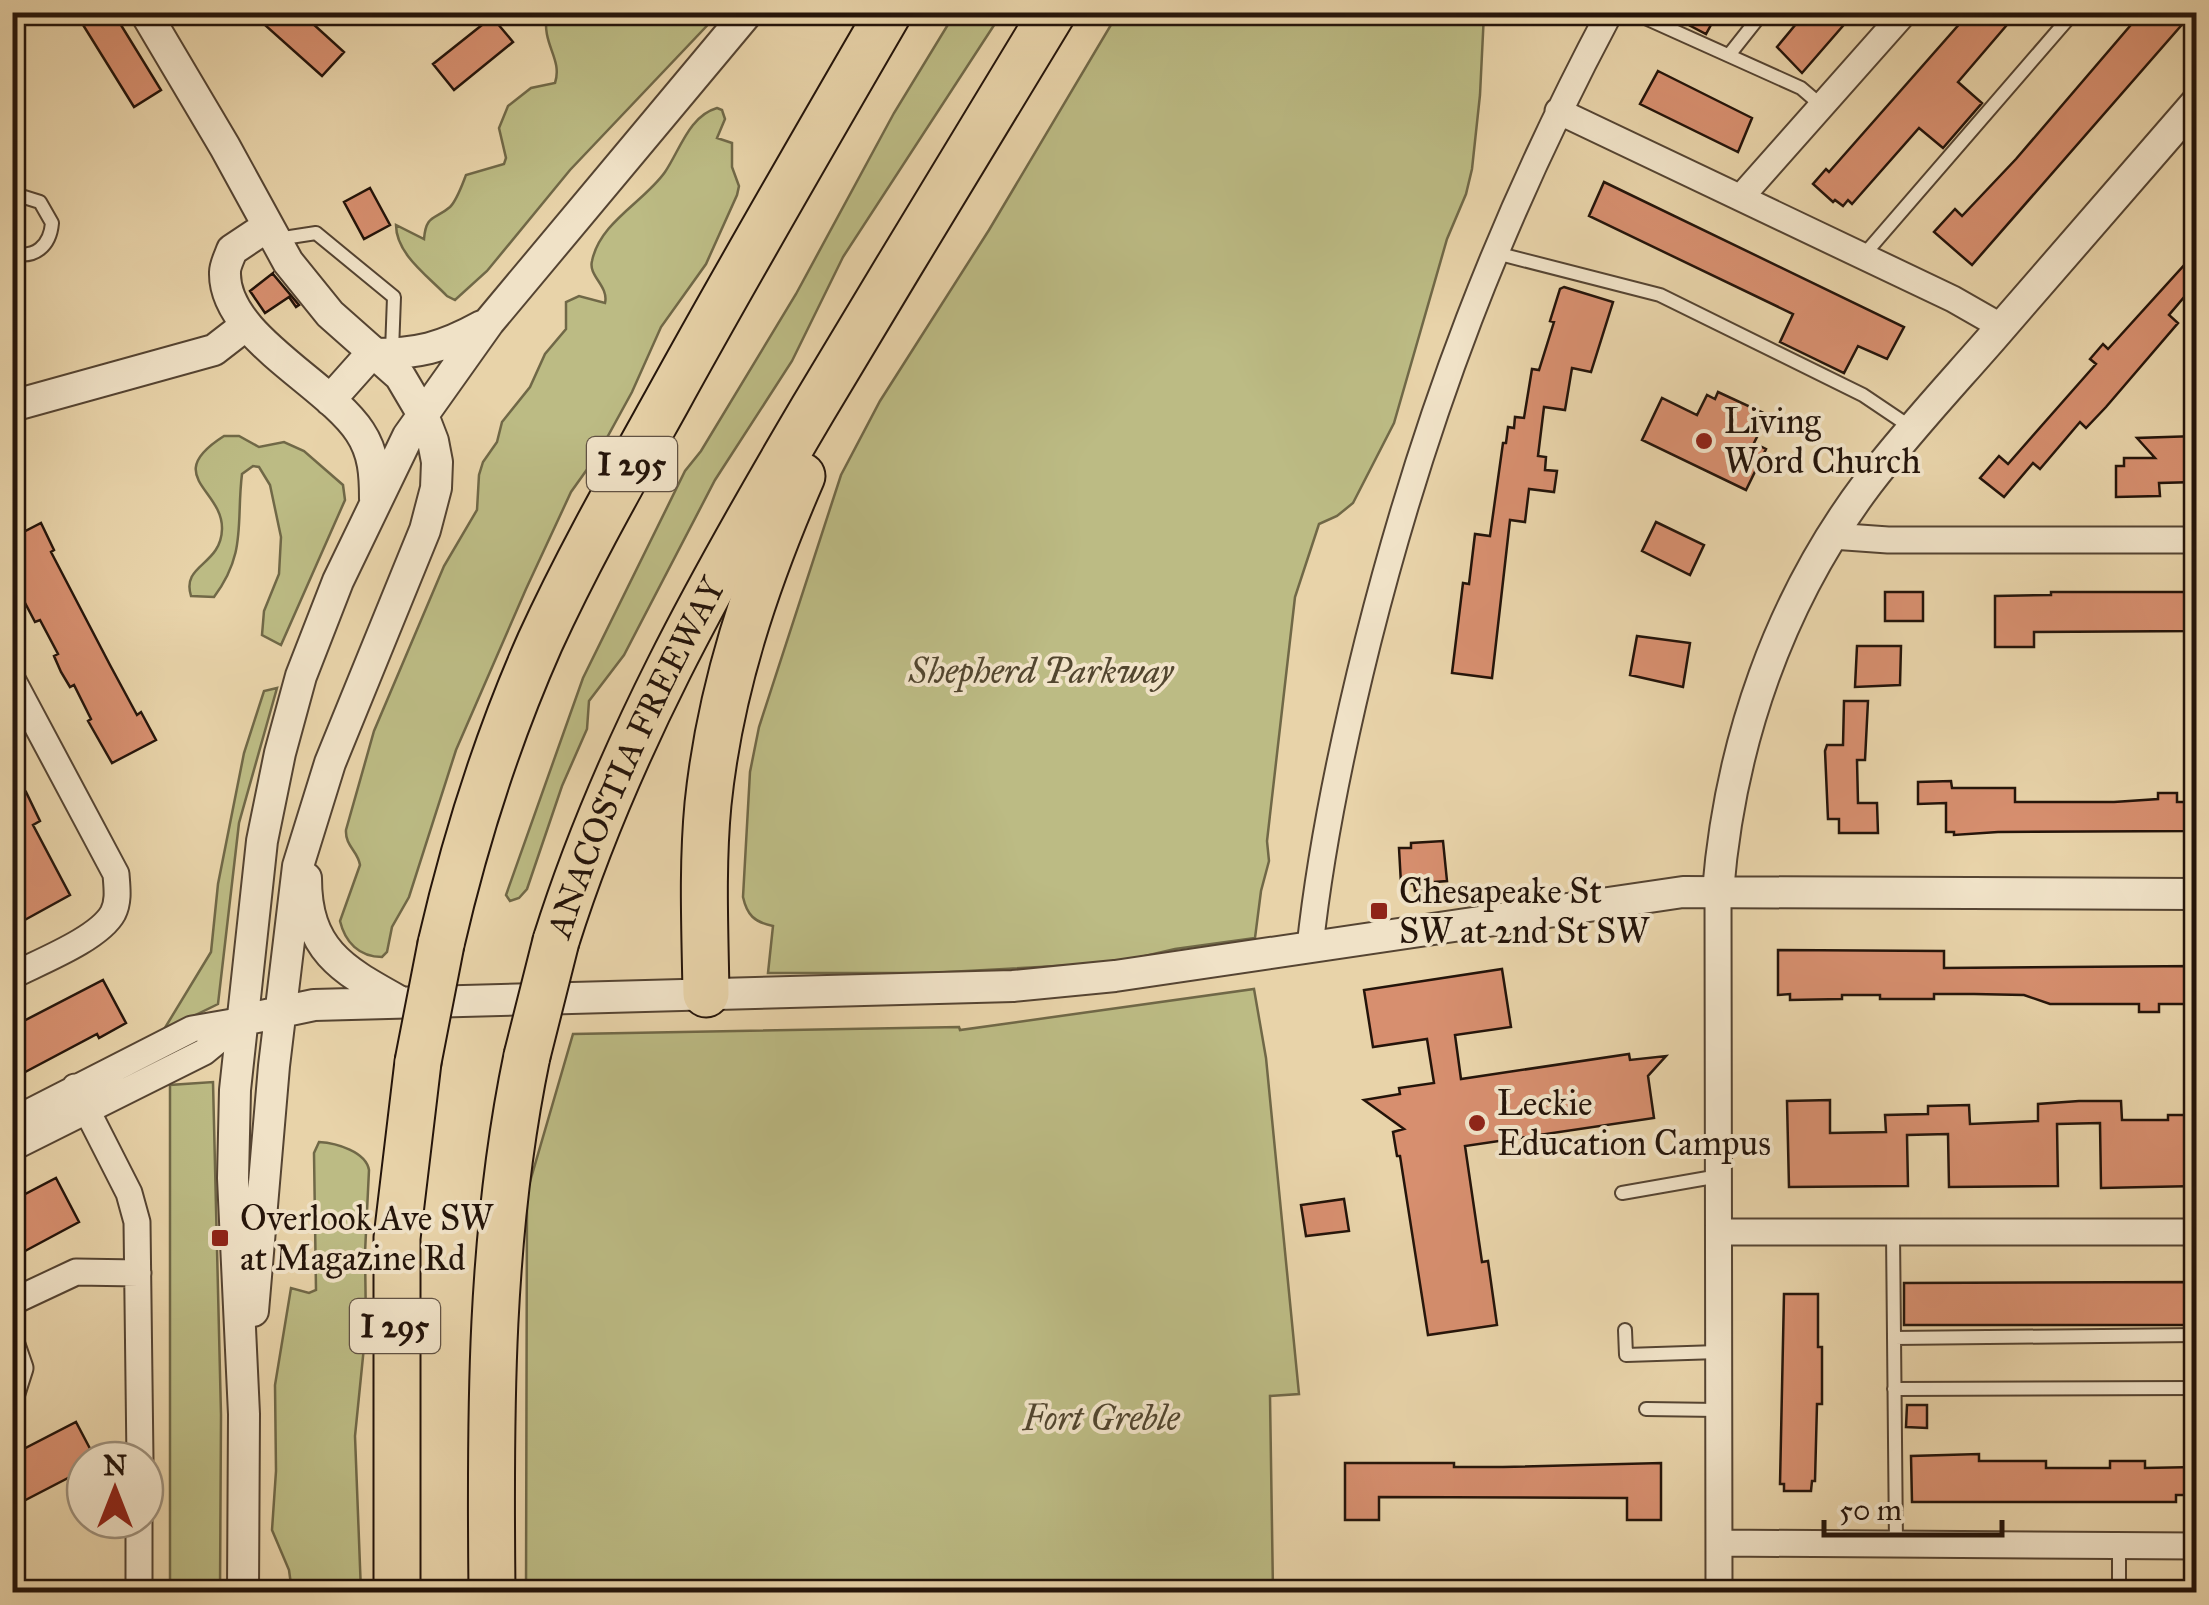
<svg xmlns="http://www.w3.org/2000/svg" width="2209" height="1605" viewBox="0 0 2209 1605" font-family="'IM FELL Great Primer',serif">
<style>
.green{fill:#bcbb84;stroke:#706847;stroke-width:2.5}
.building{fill:#d78f6f;stroke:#24140a;stroke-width:2.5}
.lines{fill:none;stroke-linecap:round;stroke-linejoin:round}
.service-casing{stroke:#554432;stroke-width:16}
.minor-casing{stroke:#554432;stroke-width:29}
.tertiary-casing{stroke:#554432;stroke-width:34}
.motorway-casing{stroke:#24140a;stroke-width:49}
.service{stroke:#f0e2c7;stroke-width:12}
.minor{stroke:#f0e2c7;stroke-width:25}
.tertiary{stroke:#f0e2c7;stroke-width:30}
.motorway{stroke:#e8d3a9;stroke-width:45}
.motorway-bridge-casing{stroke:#24140a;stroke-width:49;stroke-linecap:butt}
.motorway-bridge{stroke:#e8d3a9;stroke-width:45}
.poi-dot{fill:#8f2418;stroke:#f0e2c7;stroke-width:4}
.labels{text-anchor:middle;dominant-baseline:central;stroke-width:8;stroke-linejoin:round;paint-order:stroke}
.shield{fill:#f0e2c7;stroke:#615243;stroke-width:2.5}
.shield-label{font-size:32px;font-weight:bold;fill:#24140a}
.poi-label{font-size:35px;fill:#24140a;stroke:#f0e2c7;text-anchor:start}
.park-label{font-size:35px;font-style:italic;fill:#52462f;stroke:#f0e2c7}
.street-label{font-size:35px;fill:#24140a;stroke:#f0e2c7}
</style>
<rect width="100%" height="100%" fill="#e8d3a9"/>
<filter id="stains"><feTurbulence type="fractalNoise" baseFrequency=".002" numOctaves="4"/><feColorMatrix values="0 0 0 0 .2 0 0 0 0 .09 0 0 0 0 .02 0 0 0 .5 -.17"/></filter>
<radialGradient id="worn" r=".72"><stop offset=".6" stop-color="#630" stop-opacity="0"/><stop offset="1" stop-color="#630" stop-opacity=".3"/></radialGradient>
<path class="green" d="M547,13H719L570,170L487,271L455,300L447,296C428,276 396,254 396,225L424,239C426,214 435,220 450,207C457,200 462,185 466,175L504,164L506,158L499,128L508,106L531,88L555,83C563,58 541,45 547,13Z
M955,13H1002L843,257L792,361L715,480L624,655L589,701L587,729L562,786L527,889L519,898L510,901L506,895L583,678L685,471L701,451L796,294L894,113Z
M1118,13H1484L1480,95L1472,169L1466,194L1447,239L1394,423L1353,503L1337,516L1319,524L1295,597L1267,841L1269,861L1261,891L1255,938L1175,949L1115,963L929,973H768L773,926C754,922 747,915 743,897L750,772L759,727L841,475L880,401L989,230Z
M717,108L722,110L725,119L717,138L732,143V167L739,186L737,195L706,264L661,327L632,392L598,454L571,492L526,589L456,750L409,897L392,927L387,952L382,957C359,957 345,942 340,921L360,865C358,851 345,846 346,830L374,731L444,566L477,510L479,475L483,462L497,442L502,422L530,387L545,354L566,329V302L579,296L605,303C609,286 588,276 592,261C600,222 644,202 665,172C680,150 689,116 717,108Z
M224,436H239L259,447L284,442L304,451L343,485L345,500L281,645L262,635L264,611L279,574L281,537L270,485L259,467L253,466L242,474C236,522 247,553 214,597L191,596C181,564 221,566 222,529C223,489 161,476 224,436Z
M277,688L239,823L218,1004L163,1031L211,952L218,884L244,753L264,691Z
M1254,989L1266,1058L1299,1394L1270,1396L1273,1592H526L527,1192L573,1034L959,1027L960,1030Z
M213,1082L221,1415L220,1592H170V1085Z
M319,1142C337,1143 366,1152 369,1170L365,1253L366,1327L355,1436L361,1592H292L289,1570L272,1530L276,1471L275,1385L291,1288L309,1293L316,1290L314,1153Z"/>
<path class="building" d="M75,12H113L161,90L134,107Z
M278,12H300L344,52L322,76L266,26Z
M1664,12H1718L1706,34Z
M1806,12H1855L1802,73L1777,47Z
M1970,12H2018L1958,82L1982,103L1943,148L1919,128L1852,204L1848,200L1843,206L1835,200L1833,202L1813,184L1826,169L1829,172Z
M2142,12H2193L1972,265L1934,232L1955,209L1962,216L2016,159Z
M492,17L513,42L454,90L433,64Z
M1658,71L1752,118L1738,152L1640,104Z
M1604,182L1904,327L1887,359L1858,346L1844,373L1780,342L1793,314L1589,216Z
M370,188L390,225L364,239L344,202Z
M2196,252V283L2169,315L2178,323L2106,407L2086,428L2080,422L2040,469L2033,463L2004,497L1980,478L1999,456L2008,464L2096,364L2090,359L2103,344L2108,349Z
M273,273V274L299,305L296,307L289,297L265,313L250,291Z
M1564,287L1613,302L1591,372L1572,368L1565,410L1544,407L1538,456L1546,457L1545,470L1557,471L1554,492L1529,489L1525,522L1510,520L1492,678L1452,673L1463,583L1469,584L1475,534L1490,536L1503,443H1506L1508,427L1514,428L1515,417L1524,418L1532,369L1539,370L1554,322L1550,321L1560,289Z
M1718,392L1768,415L1754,443L1766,449L1746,490L1642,440L1662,398L1697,415L1707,395L1715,399Z
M2196,436V482L2159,483L2160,496L2116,497V466H2124V458H2155L2137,438Z
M1656,522L1704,545L1690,575L1642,551Z
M41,523L54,550L51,552L110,665L137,715L141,712L156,740L112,763L88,721L91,719L74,685L70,687L61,672L54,656L58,654L40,620L35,622L12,578V538Z
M1885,592H1923V621H1885Z
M2051,592H2196V631L2034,632V647H1995V596L2051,595Z
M1637,636L1690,643L1683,687L1630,675Z
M1857,646H1901L1900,685L1855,687Z
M1844,701H1868L1865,760H1857L1858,803H1877L1878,833H1839V819H1828L1825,751L1827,745H1843Z
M1951,781L1952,788H2015V802H2114L2158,799V793H2177V802H2194V831L1998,832L1954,835V832H1946V803L1918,804V782Z
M12,785L18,796L26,792L40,821L33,825L70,895L12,927Z
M1443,841L1447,881L1435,882V890L1415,891L1414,883L1401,884L1399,848H1411V843Z
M1778,950L1944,951V968L2196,966V1004H2159V1012H2139V1004H2050L2024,995L1974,994H1934V999H1880V995H1842V999L1790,1000V994L1778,995Z
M1502,969L1511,1027L1455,1035L1461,1079L1629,1054L1630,1060L1666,1056L1648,1076L1654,1118L1465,1146L1482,1262L1488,1261L1497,1325L1428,1335L1400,1156H1397L1393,1132L1404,1129L1364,1100L1400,1094L1399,1088L1434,1083L1427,1039L1373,1047L1364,990Z
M103,980L126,1023L99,1038L97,1034L12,1079V1027Z
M1830,1100V1133L1886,1132L1885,1115L1928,1114V1106L1969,1105L1970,1124L2038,1121V1104L2079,1101H2121L2122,1120H2168V1115H2196V1186L2101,1188L2100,1123L2057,1124L2058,1186L1949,1187L1948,1134L1907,1135L1908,1186L1789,1187L1787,1101Z
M56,1178L79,1222L12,1258V1201Z
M1344,1199L1349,1231L1306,1236L1301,1205Z
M2196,1282V1325H1904V1283Z
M1784,1294H1818V1347H1822V1404H1817L1815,1481H1812L1811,1491H1784V1484H1780Z
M1907,1405H1927V1428L1906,1427Z
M76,1422L96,1460H85V1472L71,1480L70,1477L12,1507V1455Z
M1979,1454V1461H2046V1468H2110V1461H2145V1468L2195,1467V1495H2176V1502H1912L1911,1456Z
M1345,1463H1454V1467H1503L1661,1463V1520H1627V1498L1379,1497V1520H1345Z"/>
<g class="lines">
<defs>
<path id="service" d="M1632,12L1801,88L1822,106
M1729,55L1763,12
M12,199L24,197L40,202L52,223C50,246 35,259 12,253
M277,239L316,233L394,297L392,351
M1496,253L1660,295L1863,395L1912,428
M1863,256L2074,12
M1622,1193L1719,1176
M1893,1232L1896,1544
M1625,1330L1626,1355L1718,1352
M1894,1338L2196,1335
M1894,1389L2196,1388
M1646,1409L1718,1410
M2119,1545V1592"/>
<path id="minor" d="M1558,111L1953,299L2002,327
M1741,197L1905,12
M1832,536L1888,540H2196
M12,679L116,874C117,888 119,901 113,913C99,939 39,962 12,976
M1718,891L1719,1592
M1310,947C1321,844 1343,741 1368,641C1425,415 1500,218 1610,12
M75,1087L129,1193L137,1222L140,1460
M12,1121L192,1029L238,1021
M12,1148L204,1052L243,1020
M1719,1232H2196
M12,1302L76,1272L138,1273
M12,1345L20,1368L12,1393
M1719,1543L2196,1546
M139,1592V1520"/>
<path id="tertiary" d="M145,12L225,147L288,262L330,314L400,376L423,415L433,441L437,462L436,488L425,530L330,763L298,866L274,1066L253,1311
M268,226L232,250C230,256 225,265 225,272C223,336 328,383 360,432C374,453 375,475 375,499
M330,400L371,354C418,354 442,348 482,326
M12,406L214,350L245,326
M306,878C306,949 341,969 397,1000
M1718,891C1730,743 1779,601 1868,483C1907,432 1950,386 1992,338C2060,260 2128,182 2196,103
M243,1020L314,1005L1013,986L1115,976L1683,892L2196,894
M243,1592L244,1414L233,1178L235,1090L262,841L280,753L301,676L338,581L408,436L489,322L748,12"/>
<g id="motorway">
<path id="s1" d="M556,941C616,751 712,580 813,409C892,276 973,145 1053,12"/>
<path d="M441,944C465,840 497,739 540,642C578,559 623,480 667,401C739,270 814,141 889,12"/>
<path d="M706,994C705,931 702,867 708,804C720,688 756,582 802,476"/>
<path d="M397,1592V1238L418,1062"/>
<path d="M492,1592C490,1412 490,1234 527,1056"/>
</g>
</defs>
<use href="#service" class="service-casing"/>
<use href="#minor" class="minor-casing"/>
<use href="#tertiary" class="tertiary-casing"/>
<use href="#motorway" class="motorway-casing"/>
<use href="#service" class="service"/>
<use href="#minor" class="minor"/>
<use href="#tertiary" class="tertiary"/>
<use href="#motorway" class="motorway"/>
<defs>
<path id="motorway-bridge" d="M527,1056L556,941
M418,1062L441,944"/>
</defs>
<use href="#motorway-bridge" class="motorway-bridge-casing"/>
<use href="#motorway-bridge" class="motorway-bridge"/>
</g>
<g class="poi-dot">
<circle cx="1704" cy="441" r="10"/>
<rect x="1369" y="901" width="20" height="20" rx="5"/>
<circle cx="1477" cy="1123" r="10"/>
<rect x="210" y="1228" width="20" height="20" rx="5"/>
</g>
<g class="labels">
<g class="shield">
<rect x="587" y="437" width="90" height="54" rx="8"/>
<rect x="350" y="1299" width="90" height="54" rx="8"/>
</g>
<g class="shield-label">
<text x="632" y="464">I 295</text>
<text x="395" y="1326">I 295</text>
</g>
<g class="poi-label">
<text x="1724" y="421">Living<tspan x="1724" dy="40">Word Church</tspan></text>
<text x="1399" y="891">Chesapeake St<tspan x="1399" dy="40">SW at 2nd St SW</tspan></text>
<text x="1497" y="1103">Leckie<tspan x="1497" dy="40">Education Campus</tspan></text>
<text x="240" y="1218">Overlook Ave SW<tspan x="240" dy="40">at Magazine Rd</tspan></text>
</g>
<g class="park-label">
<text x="1041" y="671">Shepherd Parkway</text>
<text x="1101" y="1418">Fort Greble</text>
</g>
<g class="street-label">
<text stroke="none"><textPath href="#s1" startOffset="200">ANACOSTIA FREEWAY</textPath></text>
</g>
</g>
<rect width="2209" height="1605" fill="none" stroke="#e8d3a9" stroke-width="50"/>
<rect x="15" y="15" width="2179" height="1575" fill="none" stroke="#24140a" stroke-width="5"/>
<rect x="25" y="25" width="2159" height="1555" fill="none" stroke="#24140a" stroke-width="2.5"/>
<g transform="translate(115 1490)"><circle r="48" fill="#f0e2c7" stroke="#9e907b" stroke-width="2.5"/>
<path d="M0-8L18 38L0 25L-18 38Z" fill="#8f2418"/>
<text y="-15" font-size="28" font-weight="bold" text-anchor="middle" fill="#24140a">N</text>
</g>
<path d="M1824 1520v15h178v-15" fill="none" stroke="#24140a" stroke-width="5"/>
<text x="1839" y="1520" font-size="30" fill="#24140a" stroke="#f0e2c7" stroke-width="8" paint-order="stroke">50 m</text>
<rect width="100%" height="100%" filter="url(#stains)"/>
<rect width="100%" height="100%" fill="url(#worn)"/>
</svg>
